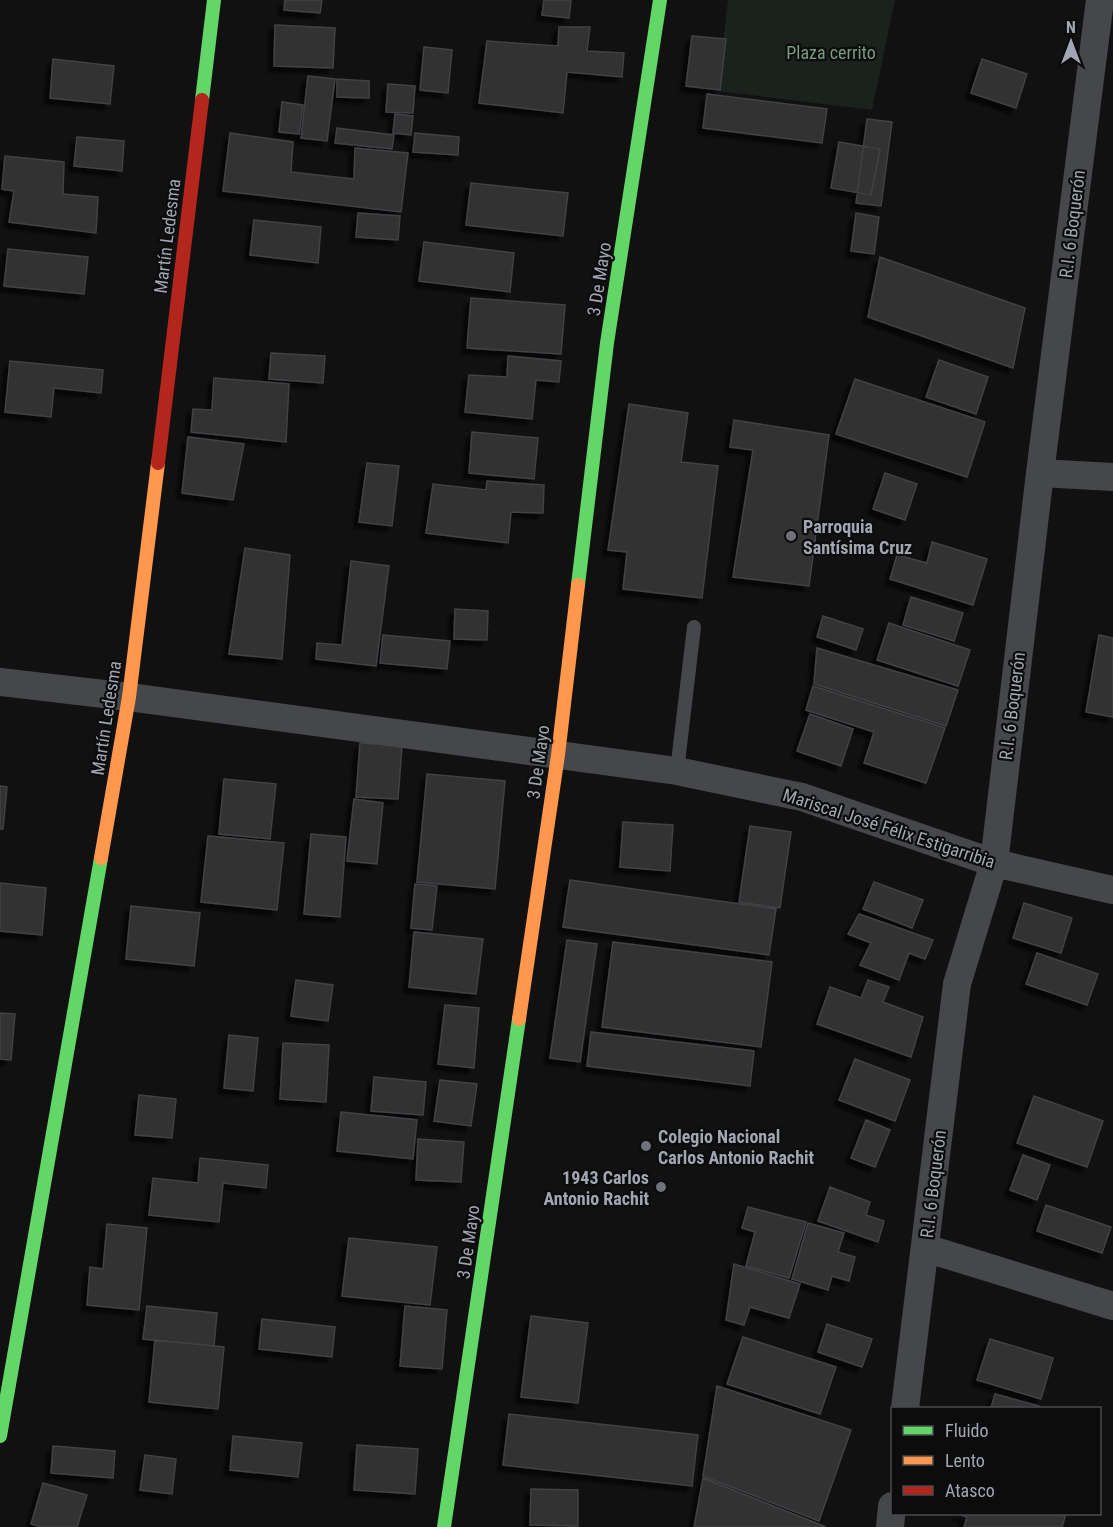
<svg xmlns="http://www.w3.org/2000/svg" width="1113" height="1527" viewBox="0 0 1113 1527" font-family="'Roboto Condensed',sans-serif">
<style>
.green{fill:#1b211c}
.building{fill:#303032;stroke:#404245;stroke-width:1.5;filter:url(#shadow)}
.lines{fill:none;stroke-linecap:round;stroke-linejoin:round}
.lane{stroke:#46474a;stroke-width:14}
.street{stroke:#46474a;stroke-width:28}
.fast{stroke:#63d668;stroke-width:14}
.slow{stroke:#ff974d;stroke-width:14}
.jam{stroke:#b3261e;stroke-width:14}
.poi-dot{fill:#6f727a;stroke:#0c0c0d;stroke-width:2}
.labels{text-anchor:middle;dominant-baseline:central;stroke-width:4.5;stroke-linejoin:round;paint-order:stroke}
.park-label{font-size:18px;fill:#7a9c7f;stroke:#0c0c0d}
.street-label{font-size:18px;fill:#a2a6b2;stroke:#0c0c0d}
.poi-label{font-size:18px;font-weight:bold;fill:#a2a6b2;stroke:#0c0c0d;text-anchor:start}
</style>
<defs>
<filter id="shadow"><feDropShadow dx="-5.5" dy="5.5" stdDeviation="1.5" flood-color="#0009"/></filter>
</defs>
<rect width="100%" height="100%" fill="#111112"/>
<path class="green" d="M728,0H895L872,110L717,91Z"/>
<path class="building" d="M285,0H322L320,13L284,10Z
M544,0H571L569,18L542,15Z
M275,25L335,28L333,68L274,66Z
M559,27H590L587,51L624,53L622,77L567,72L563,113L479,103L487,41L558,46Z
M692,36L726,39L720,90L686,86Z
M424,47L452,50L448,93L420,90Z
M53,59L114,66L110,104L50,98Z
M982,59L1027,74L1016,108L971,93Z
M308,76L335,79L327,141L301,138Z
M337,79L369,81V98L337,97Z
M388,84L415,86L413,113L386,112Z
M707,94L827,109L822,143L703,128Z
M282,102L303,105L299,134L279,132Z
M395,114L413,116L411,135L393,133Z
M867,119L892,122L881,206L856,203Z
M337,128L394,135L392,149L335,143Z
M230,133L293,142L291,172L354,179L355,148L408,153L401,212L223,191Z
M415,133L459,137L458,155L413,152Z
M77,137L124,141L122,171L74,166Z
M839,142L880,149L871,195L831,188Z
M5,156L64,162L63,194L98,197L96,233L9,222L14,191L2,189Z
M471,183L568,193L563,236L466,225Z
M358,213L400,216L398,240L356,237Z
M856,213L879,217L874,254L851,251Z
M254,220L321,227L318,263L250,255Z
M424,242L514,253L510,292L419,281Z
M8,249L88,257L84,294L4,286Z
M880,257L1025,308L1013,368L868,317Z
M471,298L565,305L561,354L467,348Z
M271,353L325,356L323,383L269,379Z
M508,356L561,361L559,382L536,380L532,419L465,412L469,375L507,377Z
M939,360L988,377L976,414L926,397Z
M10,361L103,370L101,393L54,388L51,417L5,412Z
M214,378L289,384L286,442L191,432L193,409L212,410Z
M855,379L985,422L967,477L836,434Z
M629,404L688,413L681,462L718,466L702,598L623,589L627,552L608,550Z
M734,420L829,435L809,586L733,577L753,450L730,447Z
M472,432L538,438L534,479L469,473Z
M188,437L244,444L233,500L182,493Z
M367,463L399,466L392,526L359,522Z
M885,473L917,484L905,520L873,509Z
M487,481L544,485L543,513L511,512L508,543L426,533L433,484L486,490Z
M932,542L987,559L973,605L890,579L897,555L927,563Z
M245,548L290,555L282,659L229,654Z
M351,561L389,566L376,666L316,659L317,643L342,645Z
M911,597L963,613L954,641L903,625Z
M455,609L488,611L487,640L454,639Z
M823,616L863,629L856,650L817,637Z
M889,623L970,650L958,686L877,660Z
M383,635L450,641L447,669L380,663Z
M1099,635L1113,638V717L1086,712Z
M817,648L958,690L946,726L814,684Z
M813,686L945,728L926,783L864,763L874,732L806,710Z
M810,714L853,729L841,766L797,751Z
M360,743L402,746L398,799L356,797Z
M427,774L505,781L495,889L417,882Z
M224,779L276,784L270,839L219,834Z
M0,786L7,787L3,829H0Z
M354,799L383,803L377,864L347,861Z
M623,822L673,825L670,871L620,867Z
M750,826L791,832L780,908L739,902Z
M311,834L346,837L340,917L304,914Z
M208,836L284,843L277,910L201,902Z
M570,880L776,909L769,955L563,927Z
M874,882L923,900L912,928L863,909Z
M0,883L46,888L42,935L0,931Z
M415,884L437,886L432,930L411,928Z
M1024,903L1072,918L1061,953L1013,938Z
M131,906L200,913L194,966L126,959Z
M859,914L933,940L925,959L909,953L899,980L860,965L871,943L848,934Z
M414,932L483,939L476,994L409,987Z
M567,940L597,944L580,1062L550,1058Z
M613,942L772,962L761,1047L602,1027Z
M1037,953L1098,974L1087,1005L1026,984Z
M296,980L333,985L328,1021L291,1016Z
M868,980L889,987L883,1002L923,1017L911,1057L817,1024L830,987L861,998Z
M445,1005L479,1008L474,1068L438,1064Z
M0,1013L15,1014L11,1060L0,1059Z
M591,1032L754,1051L750,1086L587,1066Z
M229,1035L258,1038L253,1091L224,1088Z
M283,1043L329,1045L326,1102L280,1099Z
M855,1059L910,1080L895,1121L839,1100Z
M374,1077L426,1082L423,1115L371,1111Z
M440,1080L477,1084L471,1126L434,1121Z
M139,1095L176,1099L172,1138L135,1135Z
M1034,1096L1103,1121L1087,1167L1017,1143Z
M341,1112L417,1120L413,1159L337,1151Z
M866,1120L890,1130L875,1167L851,1158Z
M418,1139L464,1142L461,1182L416,1180Z
M1023,1155L1050,1165L1037,1200L1010,1190Z
M200,1158L268,1165L266,1188L223,1183L219,1222L149,1215L153,1178L198,1183Z
M830,1187L870,1202L866,1215L884,1221L878,1242L818,1221Z
M1046,1205L1111,1227L1102,1253L1037,1231Z
M748,1207L806,1222L789,1278L746,1266L755,1232L742,1228Z
M808,1223L844,1233L838,1252L855,1257L849,1281L832,1276L828,1290L792,1279Z
M107,1224L147,1228L139,1310L87,1305L90,1267L103,1269Z
M349,1238L437,1247L430,1305L342,1296Z
M734,1264L800,1284L789,1318L750,1307L744,1325L726,1320Z
M147,1306L217,1313L214,1346L143,1339Z
M405,1306L447,1310L442,1369L400,1366Z
M531,1316L588,1323L578,1403L521,1397Z
M262,1319L335,1327L332,1357L259,1349Z
M827,1324L872,1339L862,1367L818,1352Z
M743,1337L836,1367L820,1414L727,1384Z
M990,1339L1053,1358L1041,1399L977,1380Z
M155,1340L224,1347L218,1409L149,1402Z
M717,1386L851,1430L819,1521L703,1476Z
M995,1394L1039,1406V1408H991Z
M509,1414L698,1435L692,1486L503,1465Z
M233,1436L302,1443L298,1477L230,1470Z
M357,1445L418,1449L415,1494L354,1490Z
M53,1446L115,1451L113,1478L51,1473Z
M145,1455L176,1459L172,1494L140,1490Z
M703,1478L826,1527H694Z
M43,1483L87,1495L77,1527H42L31,1524Z
M531,1489L578,1490V1526L530,1525Z
M958,1514H1066L1062,1527H964L967,1517Z"/>
<g class="lines">
<path class="lane" d="M677,771L694,627"/>
<path class="street" d="M1040,473L1113,477
M0,682L129,697L677,771L802,797L994,863L1113,890
M925,1248L1113,1306
M905,1408L957,984L994,863L1040,473L1100,0
M890,1527L892,1506"/>
<path class="fast" d="M202,100L214,0
M578,585L607,343L660,0
M0,1436L101,858
M444,1527L519,1019"/>
<path class="slow" d="M101,858L129,697L158,463
M519,1019L558,755L578,585"/>
<path class="jam" d="M158,463L202,100"/>
</g>
<g class="poi-dot">
<circle cx="791" cy="536" r="6"/>
<circle cx="646" cy="1146" r="6"/>
<circle cx="661" cy="1187" r="6"/>
</g>
<g class="labels">
<g class="park-label">
<text x="831" y="52">Plaza cerrito</text>
</g>
<g class="street-label">
<text transform="translate(1072 224) rotate(-83)">R.I. 6 Boquerón</text>
<text transform="translate(167 236) rotate(-83)">Martín Ledesma</text>
<text transform="translate(599 279) rotate(-81)">3 De Mayo</text>
<text transform="translate(1012 706) rotate(-83)">R.I. 6 Boquerón</text>
<text transform="translate(106 718) rotate(-81)">Martín Ledesma</text>
<text transform="translate(538 762) rotate(-82)">3 De Mayo</text>
<text transform="translate(889 828) rotate(18)">Mariscal José Félix Estigarribia</text>
<text transform="translate(933 1184) rotate(-83)">R.I. 6 Boquerón</text>
<text transform="translate(468 1242) rotate(-82)">3 De Mayo</text>
</g>
<g class="poi-label">
<text x="803" y="526">Parroquia<tspan x="803" dy="21">Santísima Cruz</tspan></text>
<text x="658" y="1136">Colegio Nacional<tspan x="658" dy="21">Carlos Antonio Rachit</tspan></text>
<text x="649" y="1177" text-anchor="end">1943 Carlos<tspan x="649" dy="21">Antonio Rachit</tspan></text>
</g>
</g>
<rect x="891" y="1407" width="210" height="108" fill="#0c0c0d" stroke="#484a4f" stroke-width="1.5"/>
<rect x="903" y="1426" width="30" height="9" fill="#63d668" stroke="#484a4f" stroke-width="1.5"/>
<text x="945" y="1437" font-size="18" fill="#a2a6b2">Fluido</text>
<rect x="903" y="1456" width="30" height="9" fill="#ff974d" stroke="#484a4f" stroke-width="1.5"/>
<text x="945" y="1467" font-size="18" fill="#a2a6b2">Lento</text>
<rect x="903" y="1486" width="30" height="9" fill="#b3261e" stroke="#484a4f" stroke-width="1.5"/>
<text x="945" y="1497" font-size="18" fill="#a2a6b2">Atasco</text>
<g transform="translate(1071 42)" stroke="#0c0c0d" stroke-width="4.5" paint-order="stroke">
<path d="M0-4.5L10 22L0 15L-10 22Z" fill="#a2a6b2"/>
<text y="-9" font-size="16" font-weight="bold" text-anchor="middle" fill="#a2a6b2">N</text>
</g>
</svg>
